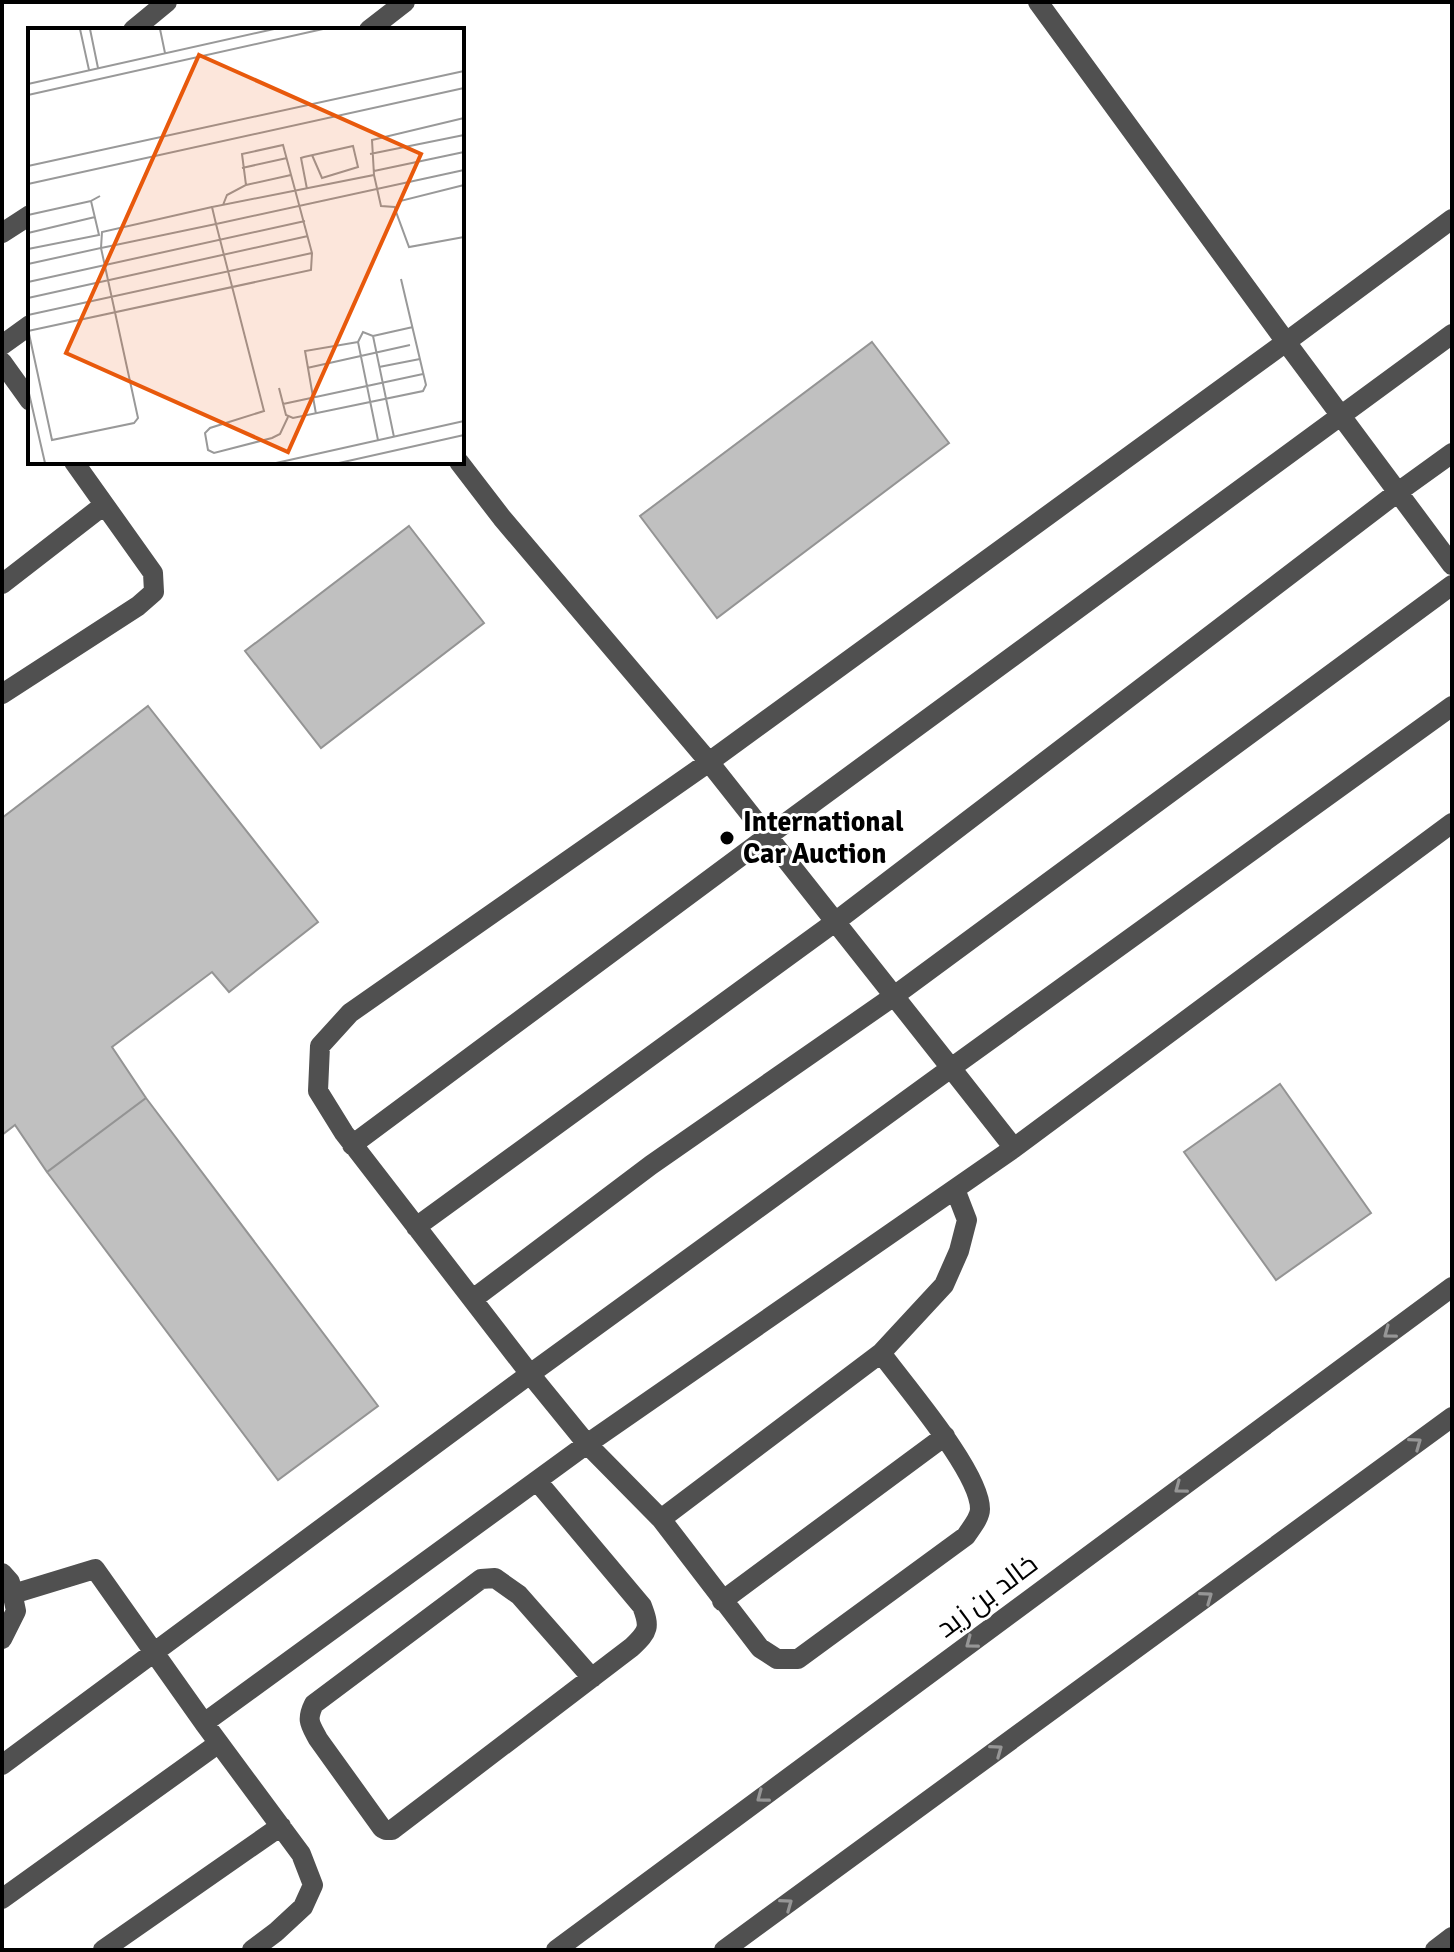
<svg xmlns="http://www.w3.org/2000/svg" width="1454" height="1952" viewBox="0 0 1454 1952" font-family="Signika,Cairo,sans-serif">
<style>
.building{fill:#c0c0c0;stroke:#949494;stroke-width:2}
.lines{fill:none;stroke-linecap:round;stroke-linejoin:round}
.minor{stroke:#505050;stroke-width:20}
.oneway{stroke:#969696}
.poi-dot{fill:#000;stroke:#fff;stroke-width:3}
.labels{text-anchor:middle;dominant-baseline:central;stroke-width:6;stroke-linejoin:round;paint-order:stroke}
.poi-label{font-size:28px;font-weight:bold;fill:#000;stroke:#fff;text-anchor:start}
.street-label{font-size:28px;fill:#000;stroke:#fff}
.inset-road{fill:none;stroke:#999;stroke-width:2}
.view{fill:#e8590c;fill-opacity:0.15;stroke:#e8590c;stroke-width:4}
.inset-edge{fill:none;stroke:#000;stroke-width:4}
</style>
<rect width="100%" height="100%" fill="#fff"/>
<path class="building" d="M872,342L949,443L717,618L640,516Z
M409,526L484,623L321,748L245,651Z
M148,706L318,922L229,992L212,972L112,1047L146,1098L47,1172L15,1125L2,1135V818Z
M1280,1084L1371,1213L1276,1280L1184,1152Z
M146,1098L378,1406L278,1480L47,1172Z"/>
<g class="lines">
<path class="minor" d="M1038,2L1286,342L1452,565
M133,30L167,2
M369,30L405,2
M2,233L30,215
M2,345L30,325
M2,362L30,401
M2,584L104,505
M2,694L138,606L154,592L153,573L74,462
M352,1145L768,836L1452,334
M1014,1148L1452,823
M955,1189L967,1220L959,1251L944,1285L881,1353C905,1386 980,1472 980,1509C980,1518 971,1528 966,1536L798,1659H777L760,1648L661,1519L587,1444L530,1374L344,1133L318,1091L320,1046L350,1013L709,762L1286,342L1452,219
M416,1227L835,922L1398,492L1452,453
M473,1299L651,1165L894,996L1452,585
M537,1481L642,1606C650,1627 649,1631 632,1647L392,1830H386L382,1828L318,1739C310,1724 306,1720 314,1704L481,1579L495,1578L519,1595L592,1678
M661,1519L881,1353
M2,1573L10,1582L16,1611L2,1639
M13,1594L95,1569L204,1723L587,1444L1014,1148L951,1068L1452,706
M722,1601L945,1436
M204,1723L301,1854L313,1885L303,1907L276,1932L252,1950
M2,1765L530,1374L951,1068L709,762L502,518L459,462
M2,1899L219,1743
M103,1950L281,1826
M556,1950L1452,1287
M724,1950L1452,1417
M1435,1950L1452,1937"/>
</g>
<defs><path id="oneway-chevron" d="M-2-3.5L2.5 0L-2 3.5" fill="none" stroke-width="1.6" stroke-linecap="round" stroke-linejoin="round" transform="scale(2)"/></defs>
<g class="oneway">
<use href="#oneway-chevron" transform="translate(1389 1333) rotate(143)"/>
<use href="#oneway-chevron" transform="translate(1416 1443) rotate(-36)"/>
<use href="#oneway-chevron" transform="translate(1180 1488) rotate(143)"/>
<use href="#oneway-chevron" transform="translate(1207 1597) rotate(-36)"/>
<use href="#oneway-chevron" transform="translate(971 1643) rotate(143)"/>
<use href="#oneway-chevron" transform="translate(997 1750) rotate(-36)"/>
<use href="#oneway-chevron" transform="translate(762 1797) rotate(143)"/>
<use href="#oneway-chevron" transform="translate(787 1904) rotate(-36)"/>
</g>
<circle class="poi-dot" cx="727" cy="838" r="8"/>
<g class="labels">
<g class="poi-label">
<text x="743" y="822">International<tspan x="743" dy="32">Car Auction</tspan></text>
</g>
<g class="street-label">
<text transform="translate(987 1596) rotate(-37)">خالد بن زيد</text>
</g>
</g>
<g transform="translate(28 28)">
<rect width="436" height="436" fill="#fff"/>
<path class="inset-road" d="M52,1L61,42M62,1L70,40M132,1L137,25M0,56L246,1M0,67L295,1M342,126L436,107M0,138L436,43M214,140L259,130M346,143L436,124M346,147L344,112L436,90M0,156L436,60M218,157L263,147M436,157L372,173L367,181L381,219L436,209M279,161L273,130L276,129L325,118L330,139L294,150L284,127M0,187L63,173M0,205L67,189M0,221L71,207L63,173L72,168M0,236L73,220L74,204L184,179M0,254L277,193M0,270L280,208M0,287L284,225M0,301L24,412L106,395L110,390L73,220L188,196L184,179L346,147L353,178L367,179M0,303L283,242L284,225L255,117L214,126L218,157L199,167L195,177M345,308L385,299M351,339L392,331M279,340L382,317M251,360L258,387L265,390L395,363L398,357L373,251M0,361L17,435M255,376L395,346M288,386L277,323L330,314M260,389L252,406L244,410L186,425L180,422L177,405L182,400L236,383L188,196L436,142M350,412L330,314L335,304L345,308L366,409M248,435L436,393M311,435L436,407"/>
<path class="view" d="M171,27L393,126L260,424L38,325Z"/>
<rect width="436" height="436" class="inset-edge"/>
</g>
<rect width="1454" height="1952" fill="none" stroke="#000000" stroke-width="8"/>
</svg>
